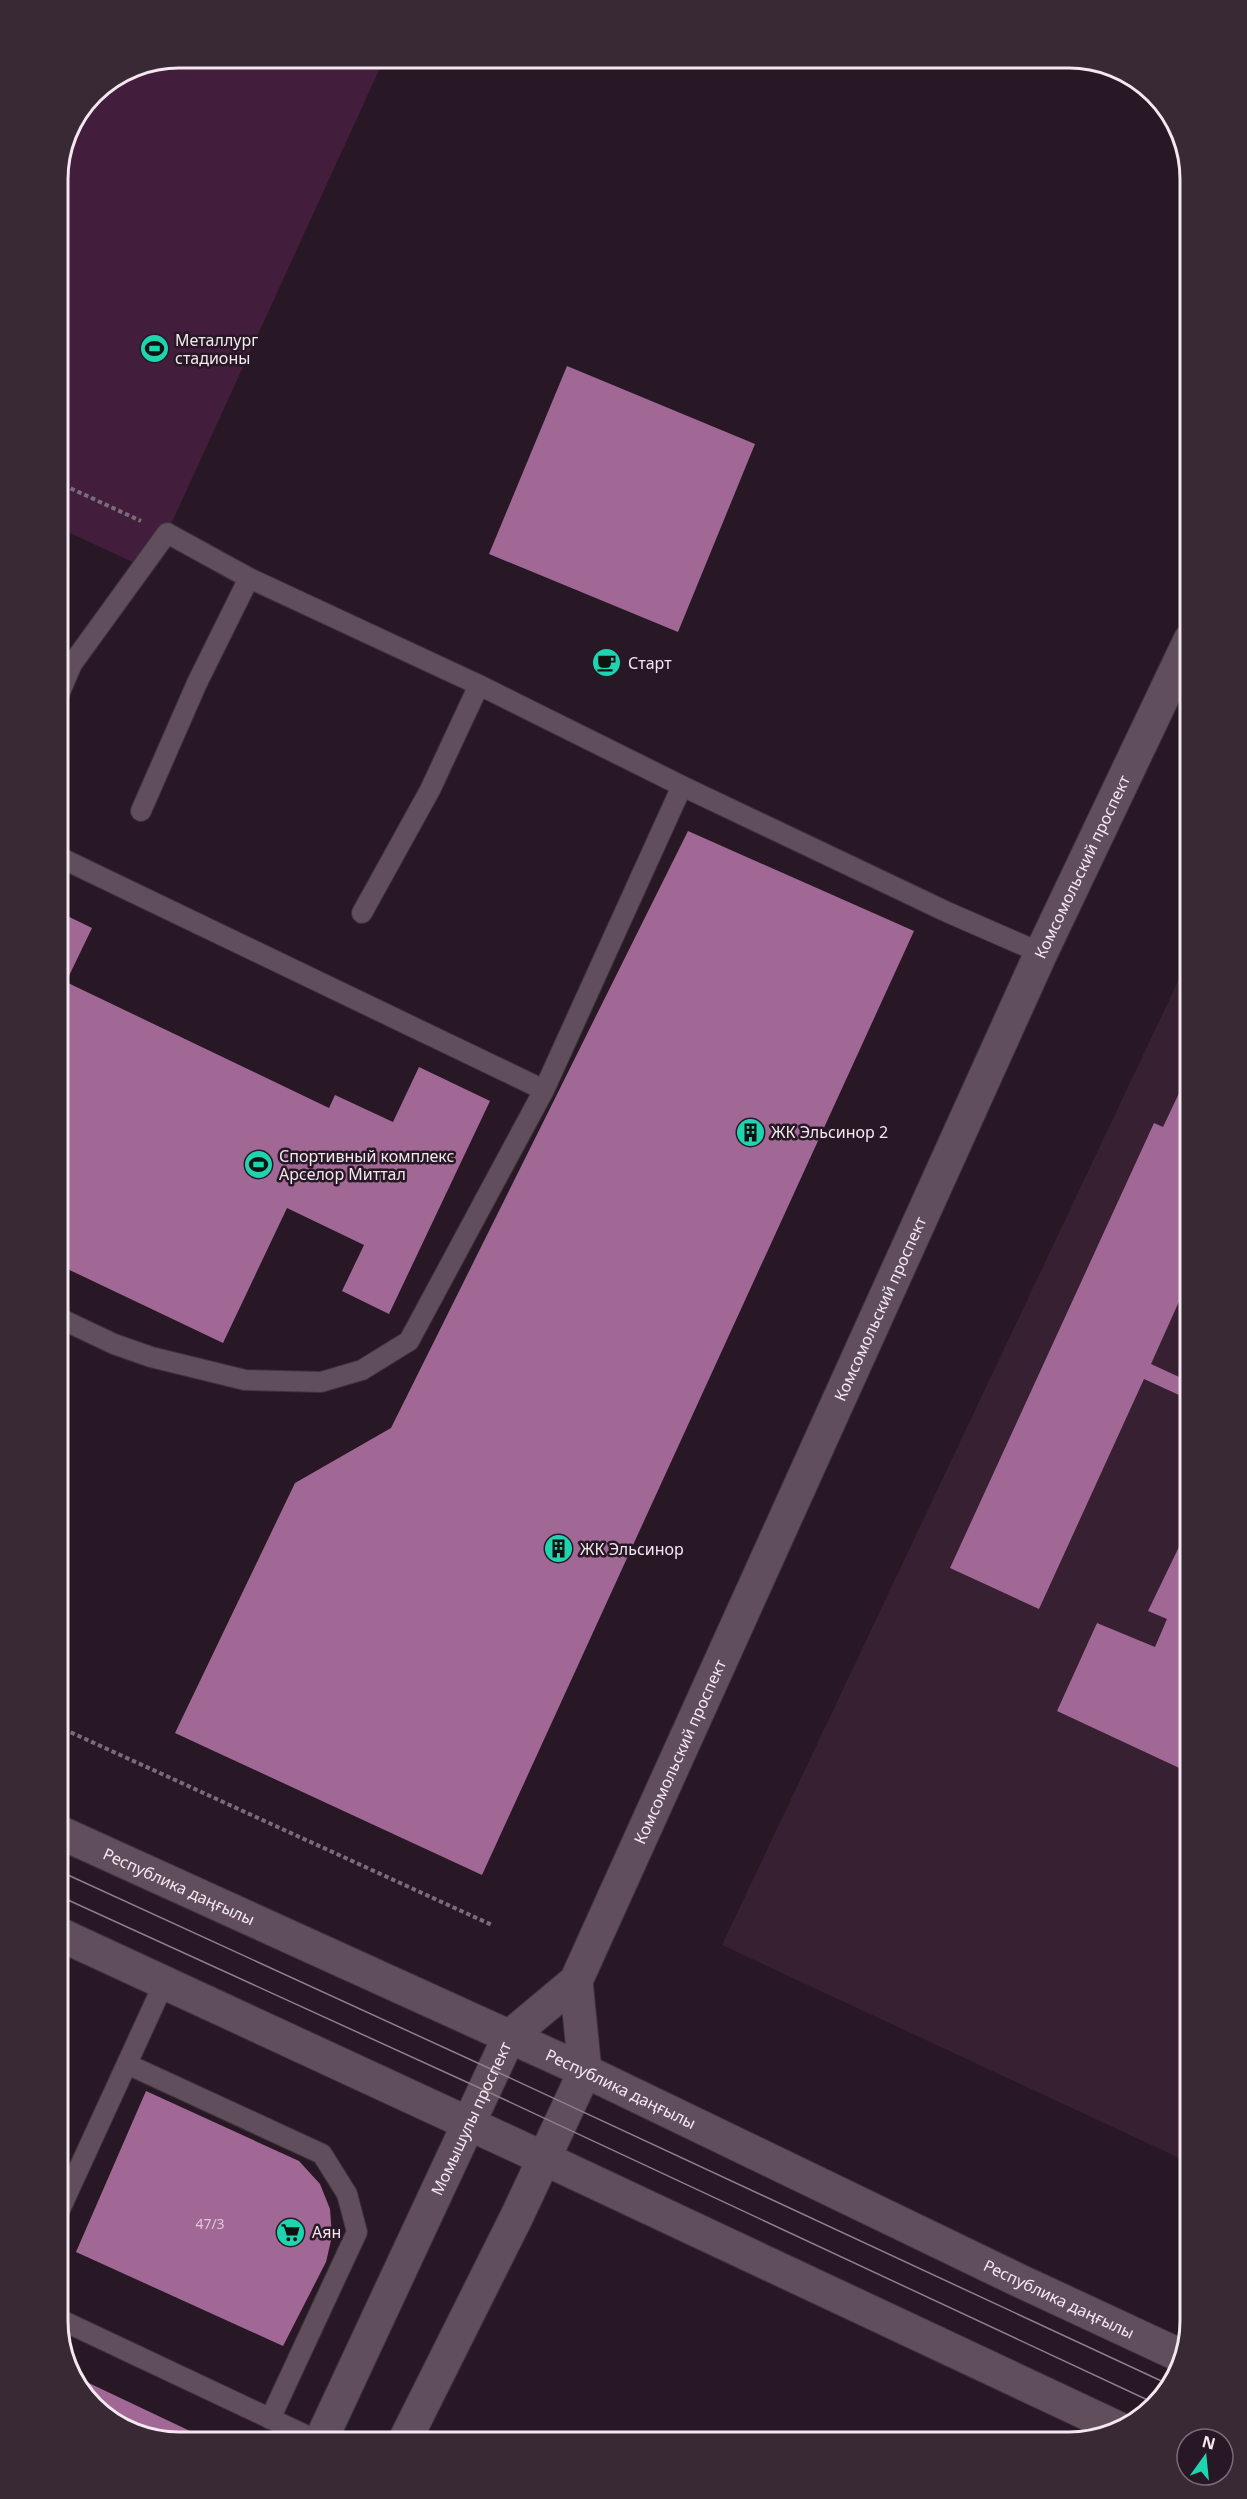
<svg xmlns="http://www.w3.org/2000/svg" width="1247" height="2499" viewBox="0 0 1247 2499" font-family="'Noto Sans',sans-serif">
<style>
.built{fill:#362031}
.green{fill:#431d3c}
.building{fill:#a16895}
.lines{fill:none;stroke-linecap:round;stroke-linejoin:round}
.lane-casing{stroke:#3d323b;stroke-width:22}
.secondary-casing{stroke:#3d323b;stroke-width:35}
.path{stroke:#7a6c77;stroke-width:4;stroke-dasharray:4.5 3;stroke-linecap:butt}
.lane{stroke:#604e5c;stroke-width:20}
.secondary{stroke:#604e5c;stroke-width:33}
.tram{stroke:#8d7f8a;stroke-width:1.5}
.labels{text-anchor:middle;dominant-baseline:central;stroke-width:5;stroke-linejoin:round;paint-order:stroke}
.number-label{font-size:14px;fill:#dec8d9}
.poi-label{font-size:16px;fill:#f3e8f0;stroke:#281825;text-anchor:start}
.street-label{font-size:16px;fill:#f3e8f0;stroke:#281825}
.rim{fill:none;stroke:#f3e8f0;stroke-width:3}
</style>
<rect width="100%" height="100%" fill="#281825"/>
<path class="built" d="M1190,956V2163L722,1945Z"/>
<path class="green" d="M179,57H385L150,570L57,527V171L69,125L93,92L132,66Z"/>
<path class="building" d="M567,366L755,444L678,632L489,554Z
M688,831L914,931L482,1875L175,1733L295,1483L391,1428Z
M57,911L92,928L66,982L329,1108L335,1095L393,1122L419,1067L490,1101L389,1314L342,1291L364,1245L287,1208L223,1343L57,1264Z
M1190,1070V1277L1151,1364L1190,1382V1400L1144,1379L1039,1609L950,1568L1154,1123L1163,1127Z
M1190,1524V1773L1057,1711L1097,1623L1155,1647L1167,1619L1148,1611Z
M146,2091L299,2161L320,2184L330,2209L332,2236L326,2262L283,2346L76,2252Z
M74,2376L190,2431L184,2442H171L111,2421Z"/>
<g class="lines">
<defs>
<path id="lane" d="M57,699L72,664L167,533L249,578L479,685L682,786L947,912L1041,953
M141,811L197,683L249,578
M57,856L544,1090
M362,913L430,790L479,685
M57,1317L114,1344L151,1357L245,1380L321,1382L362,1370L409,1341L544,1090L682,786
M127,2064L322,2154L347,2194L357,2232L270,2419
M57,2216L164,1983
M57,2318L320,2442"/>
<g id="secondary">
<path id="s1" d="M57,1831L585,2071L1018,2280L1179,2355"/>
<path d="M57,1933L543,2158L1120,2429"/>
<path id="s2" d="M320,2442L509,2037L576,1981L1041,953L1190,640"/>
<path d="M404,2442L517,2216L585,2071L576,1981"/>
</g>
</defs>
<use href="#lane" class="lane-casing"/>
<use href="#secondary" class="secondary-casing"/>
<path class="path" d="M57,482L141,521
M57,1726L492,1925"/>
<use href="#lane" class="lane"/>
<use href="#secondary" class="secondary"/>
<path class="tram" d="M57,1870L493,2070L1170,2385
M57,1895L484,2090L1152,2402"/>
</g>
<defs>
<symbol id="stadium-disc" viewBox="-11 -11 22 22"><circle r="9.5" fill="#1ed5b0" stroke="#281825"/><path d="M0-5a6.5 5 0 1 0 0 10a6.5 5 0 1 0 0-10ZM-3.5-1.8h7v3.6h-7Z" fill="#111"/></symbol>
<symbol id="cafe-disc" viewBox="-11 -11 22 22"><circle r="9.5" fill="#1ed5b0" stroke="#281825"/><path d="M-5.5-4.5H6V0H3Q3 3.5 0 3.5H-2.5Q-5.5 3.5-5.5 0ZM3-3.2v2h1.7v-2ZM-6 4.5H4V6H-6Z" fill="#111"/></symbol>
<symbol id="building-disc" viewBox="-11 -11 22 22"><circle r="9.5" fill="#1ed5b0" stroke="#281825"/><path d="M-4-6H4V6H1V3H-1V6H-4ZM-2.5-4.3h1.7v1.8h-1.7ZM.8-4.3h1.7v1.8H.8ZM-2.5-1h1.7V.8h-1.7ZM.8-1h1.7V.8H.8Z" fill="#111"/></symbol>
<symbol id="supermarket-disc" viewBox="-11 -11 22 22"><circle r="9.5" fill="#1ed5b0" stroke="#281825"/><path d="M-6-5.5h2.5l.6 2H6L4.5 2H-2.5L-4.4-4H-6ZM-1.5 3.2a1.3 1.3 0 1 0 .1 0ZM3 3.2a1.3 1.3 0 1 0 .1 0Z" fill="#111"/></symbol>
</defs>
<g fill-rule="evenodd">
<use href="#stadium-disc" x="138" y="332" width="33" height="33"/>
<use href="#cafe-disc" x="590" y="646" width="33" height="33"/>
<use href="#building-disc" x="734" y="1116" width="33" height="33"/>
<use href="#stadium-disc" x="242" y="1148" width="33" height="33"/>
<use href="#building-disc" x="542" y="1532" width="33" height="33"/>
<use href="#supermarket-disc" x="274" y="2216" width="33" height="33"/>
</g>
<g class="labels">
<g class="number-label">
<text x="210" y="2223">47/3</text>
</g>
<g class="poi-label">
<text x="175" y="340">Металлург<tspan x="175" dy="18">стадионы</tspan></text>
<text x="628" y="663">Старт</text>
<text x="771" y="1132">ЖК Эльсинор 2</text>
<text x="279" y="1156">Спортивный комплекс<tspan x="279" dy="18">Арселор Миттал</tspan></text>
<text x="580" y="1549">ЖК Эльсинор</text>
<text x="312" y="2232">Аян</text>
</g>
<g class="street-label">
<text stroke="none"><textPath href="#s2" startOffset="1758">Комсомольский проспект</textPath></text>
<text stroke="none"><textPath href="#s2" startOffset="1272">Комсомольский проспект</textPath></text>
<text stroke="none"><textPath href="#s2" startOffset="786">Комсомольский проспект</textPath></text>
<text stroke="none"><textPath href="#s1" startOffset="134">Республика даңғылы</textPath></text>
<text stroke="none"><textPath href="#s1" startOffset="620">Республика даңғылы</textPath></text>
<text stroke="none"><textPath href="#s2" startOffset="357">Момышулы проспект</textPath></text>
<text stroke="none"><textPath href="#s1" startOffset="1106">Республика даңғылы</textPath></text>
</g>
</g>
<path d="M0 0H1247V2499H0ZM179 68H1069A111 111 0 0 1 1180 179V2321A111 111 0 0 1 1069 2432H179A111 111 0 0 1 68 2321V179A111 111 0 0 1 179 68Z" fill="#382935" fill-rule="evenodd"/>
<path class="rim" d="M179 68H1069A111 111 0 0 1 1180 179V2321A111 111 0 0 1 1069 2432H179A111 111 0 0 1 68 2321V179A111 111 0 0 1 179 68Z"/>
<g transform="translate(1205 2457) rotate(15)"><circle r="28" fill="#281825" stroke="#796b76" stroke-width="1.5"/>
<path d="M0-4.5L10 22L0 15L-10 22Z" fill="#1ed5b0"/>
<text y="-9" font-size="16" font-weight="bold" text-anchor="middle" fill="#f3e8f0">N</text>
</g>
</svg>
